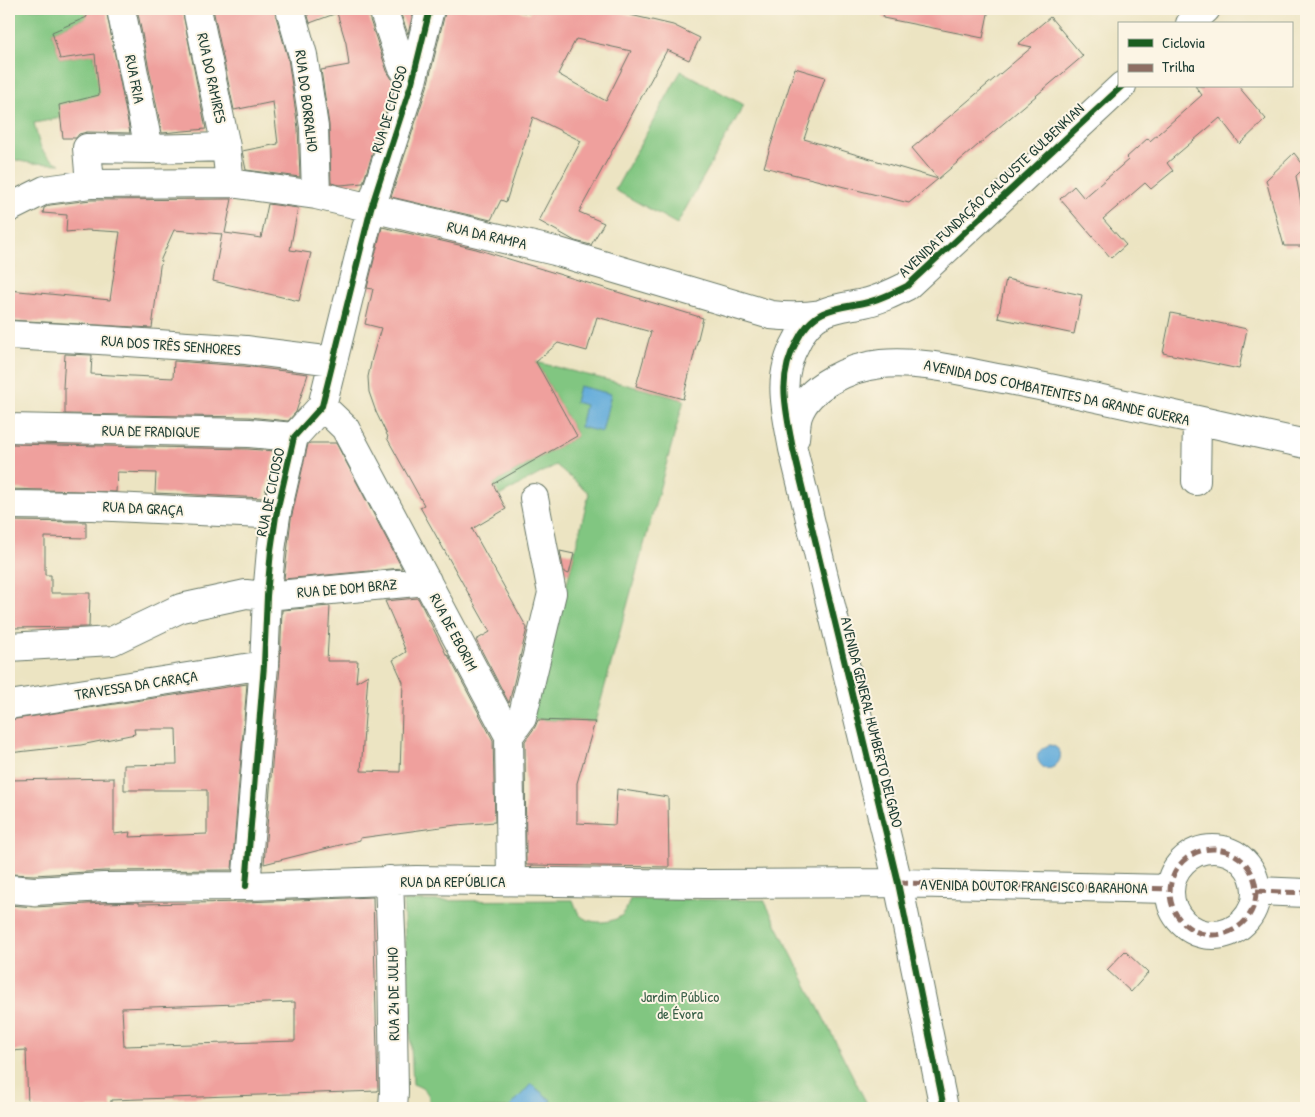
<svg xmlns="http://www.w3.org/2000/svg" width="1315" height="1117" viewBox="0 0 1315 1117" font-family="'Patrick Hand',sans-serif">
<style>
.green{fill:#81c681;stroke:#50825a}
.water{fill:#63acda;stroke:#417487}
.building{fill:#efa09d;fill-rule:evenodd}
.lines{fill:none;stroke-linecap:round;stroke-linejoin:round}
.minor-casing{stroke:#677766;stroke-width:30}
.minor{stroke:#fff;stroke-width:28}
.quiet{stroke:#8d6e63;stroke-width:5;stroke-dasharray:10 5;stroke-linecap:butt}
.cycleway-casing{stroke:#fcf5e5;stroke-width:9}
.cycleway{stroke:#1b5e20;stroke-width:6}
.labels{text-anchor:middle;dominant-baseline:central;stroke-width:4;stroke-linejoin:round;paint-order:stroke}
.street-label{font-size:15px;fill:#1f3d34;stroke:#fcf5e5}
.park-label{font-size:15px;fill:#385f47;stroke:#fcf5e5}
</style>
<rect width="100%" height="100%" fill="#fcf5e5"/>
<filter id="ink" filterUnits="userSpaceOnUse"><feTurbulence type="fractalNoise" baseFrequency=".02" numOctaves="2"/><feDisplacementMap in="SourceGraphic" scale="10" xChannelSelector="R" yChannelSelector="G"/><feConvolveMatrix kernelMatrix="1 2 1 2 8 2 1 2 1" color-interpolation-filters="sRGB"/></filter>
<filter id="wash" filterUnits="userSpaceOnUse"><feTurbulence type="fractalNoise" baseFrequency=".0096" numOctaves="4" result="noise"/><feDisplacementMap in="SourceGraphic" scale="20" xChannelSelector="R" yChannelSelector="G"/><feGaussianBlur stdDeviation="1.12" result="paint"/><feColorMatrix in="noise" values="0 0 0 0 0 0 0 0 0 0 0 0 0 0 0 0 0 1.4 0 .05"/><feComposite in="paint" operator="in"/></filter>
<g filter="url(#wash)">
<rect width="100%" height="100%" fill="#ece4c2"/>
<path class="green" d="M9,9H85L87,18L79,20L52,32L60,59L94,54L103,98L61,118L34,123C40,145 38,153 60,164C43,163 24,165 9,157Z
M681,71L744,105L677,224L615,190Z
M536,362C585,375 635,386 684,400L595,722L528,719L562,604L589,493L556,465L486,503L474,495L577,436Z
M630,899L764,900L869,1108H428C432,1094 426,1089 413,1084L403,901L573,900C575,905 576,910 580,915C589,925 614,924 623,914C627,910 628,904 630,899Z"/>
<path class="water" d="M579,386L611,394L602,432L580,427L585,405L575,402Z
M1050,745C1075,751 1049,782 1039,762C1034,754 1042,747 1050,745Z
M531,1084L551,1100L547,1108H509Z"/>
<g id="blocks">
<path class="building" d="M85,9H106L130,133L87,132L79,134L76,138H63L59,105L99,95L95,54L60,59L52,32L87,17Z
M137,9H182L206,129L162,133Z
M213,9H275V13L288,58L298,128L300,177L246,170L242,151L278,144L273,102L234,110Z
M306,9H368V14L387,71L395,84L363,183L340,185L331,183L329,125L321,70L349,65L346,43L337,13L310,23Z
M399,9H414L408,34Z
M445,9H507L530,13L531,9H605L673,25L700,38L689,60L667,50L579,212L604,223L591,245L575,241L539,221L581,141L533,117L506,202L501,200L491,220L391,197L427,87L445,13ZM576,39L631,51L606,101L558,74Z
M884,9H989L983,38L883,18Z
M1050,17L1083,56L938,179L912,148L1032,47L1018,44Z
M795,68L825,77L804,139L938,179L909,203L764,167Z
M1195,86H1238L1266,119L1240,144L1220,118L1167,163L1173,171L1151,189L1145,183L1103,219L1126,245L1111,258L1060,199L1074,186L1084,198L1128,160L1126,158L1148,138L1150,141L1202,95Z
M1294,153L1305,167L1296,176L1306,230V246H1284L1266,180Z
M229,199H232L225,233L261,238L268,204L298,208L290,250L311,253L299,301L213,281L222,234L174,230L161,259L152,328L9,320V290L110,300L120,232L87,230L66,232L67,215L43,213L44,208L50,205L91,200Z
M382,227L476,249L703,318L683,399L636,386L651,332L597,317L587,351L558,343L536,362L577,436L493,484L506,509L472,529L527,628L509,703L476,640L490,632L420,507L424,505L387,438L388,437L376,412L369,392L368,377L372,358L381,328L365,324L373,289L367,288Z
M1006,279L1082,295L1074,334L998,318Z
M1171,313L1247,329L1239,369L1163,353Z
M65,354L92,355L91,374L173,378L174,361L244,366L308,374L296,412L288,421L249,417L65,414V388H63Z
M310,443H336L402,568L284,579L291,519L308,444Z
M9,444L248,449L275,451L264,498L155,493L156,473L117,472L116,492L9,489Z
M9,521L86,522V538L45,537V575H51V593H90L89,627L9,628Z
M560,551L574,554L569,574L564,572Z
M418,598L447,656L448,655L493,740L495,822L456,825L360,838V840L264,864L280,666L282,610L330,606L327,661H358L356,682L368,675L361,771L400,772L403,682L393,660L406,652L395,624L385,601Z
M247,684L232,870L104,871L34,875L9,874V780L114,778V834L130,832L129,837L207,834V790H124V765L177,764L176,729H134L135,734L81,745L9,753V720Z
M538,720L595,722L577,783V823L615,825L617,789L668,797L669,867L526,865L525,741L535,727Z
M373,897L378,1091L111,1100V1108H34V1105L28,1106L26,1050L9,1051V905L35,907L104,903L139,902V904L246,902ZM295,1002V1041L124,1046L122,1008Z
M1125,951L1148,973L1131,992L1107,970Z"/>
</g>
</g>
<g filter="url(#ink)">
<use href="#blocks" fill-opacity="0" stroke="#677766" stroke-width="1"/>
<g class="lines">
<defs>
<path id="minor" d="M121,9L149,149
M197,9L226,147L230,183
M290,9L303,55L314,127L316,195
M383,9L402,66L412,82
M1190,24L1206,9
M90,184L87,148L149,149L226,147
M9,208L45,190L90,184L230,183L316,195L555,251L771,315C788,317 804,317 822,314
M9,335L99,340L246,350L333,361
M322,406L345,428L509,736L511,881
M9,428L249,433L294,437
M795,438C796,431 796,423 798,416C808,385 852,367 881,364C924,360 967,373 1009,380C1109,399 1207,423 1306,444
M1196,481L1197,420
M9,505L92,506L263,514L276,516
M9,647L112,641L181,608L246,594L267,596L427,581
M9,705L264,665
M509,736L522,718L552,593L534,498
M1170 892a43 43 0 1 1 86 0a43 43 0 1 1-86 0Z
M389,880L392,958L394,1092L393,1108
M246,886L264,665L267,596L271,550L276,516L294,437L322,406L371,208L412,82L430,9
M9,889L34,891L104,887L246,886L416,880L705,884L898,883L1170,889
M1256,891L1306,893
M944,1108L898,883L793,449C786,410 776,378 797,341C802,330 812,318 823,313C836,307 850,306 864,303C879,300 893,293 907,286L1122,86"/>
</defs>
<use href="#minor" class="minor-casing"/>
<use href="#minor" class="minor"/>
<path class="quiet" d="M1170 892a43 43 0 1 1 86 0a43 43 0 1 1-86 0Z
M898,883L1170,889
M1256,891L1306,893"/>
<defs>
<path id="cycleway" d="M246,886L264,665L267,596L271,550L276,516L294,437L322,406L371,208L412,82L430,9
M944,1108L898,883L793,449C786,410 776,378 797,341C802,330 812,318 823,313C836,307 850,306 864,303C879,300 893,293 907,286L1122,86"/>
</defs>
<use href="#cycleway" class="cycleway-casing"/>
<use href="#cycleway" class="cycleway"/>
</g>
</g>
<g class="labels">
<g class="street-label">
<text transform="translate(212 78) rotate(78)">RUA DO RAMIRES</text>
<text transform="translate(135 79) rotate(79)">RUA FRIA</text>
<text transform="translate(307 101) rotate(83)">RUA DO BORRALHO</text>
<text transform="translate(389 109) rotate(-73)">RUA DE CICIOSO</text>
<text transform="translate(991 190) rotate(-43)">AVENIDA FUNDAÇÃO CALOUSTE GULBENKIAN</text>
<text transform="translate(487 235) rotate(13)">RUA DA RAMPA</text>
<text transform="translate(171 345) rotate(4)">RUA DOS TRÊS SENHORES</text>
<text transform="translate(1057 392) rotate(12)">AVENIDA DOS COMBATENTES DA GRANDE GUERRA</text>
<text transform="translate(151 431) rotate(1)">RUA DE FRADIQUE</text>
<text transform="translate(270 492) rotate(-78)">RUA DE CICIOSO</text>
<text transform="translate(143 508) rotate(3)">RUA DA GRAÇA</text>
<text transform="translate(347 588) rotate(-5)">RUA DE DOM BRAZ</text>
<text transform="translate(454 632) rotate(62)">RUA DE EBORIM</text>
<text transform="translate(136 685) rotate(-9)">TRAVESSA DA CARAÇA</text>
<text transform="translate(872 722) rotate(76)">AVENIDA GENERAL HUMBERTO DELGADO</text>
<text x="453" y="881">RUA DA REPÚBLICA</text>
<text transform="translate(1034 886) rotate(1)">AVENIDA DOUTOR FRANCISCO BARAHONA</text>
<text transform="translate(393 994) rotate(-91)">RUA 24 DE JULHO</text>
</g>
<g class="park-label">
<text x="680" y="996">Jardim Público<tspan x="680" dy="17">de Évora</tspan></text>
</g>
</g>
<rect width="1315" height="1117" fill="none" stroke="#fcf5e5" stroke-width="30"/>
<rect x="1118" y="22" width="175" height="65" fill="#fcf5e5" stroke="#a4ab9e"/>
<rect x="1128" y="39" width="25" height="8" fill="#1b5e20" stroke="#a4ab9e"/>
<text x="1162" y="48" font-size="15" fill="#1f3d34">Ciclovia</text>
<rect x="1128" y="64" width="25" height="8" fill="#8d6e63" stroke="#a4ab9e"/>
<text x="1162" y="72" font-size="15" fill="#1f3d34">Trilha</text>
</svg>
